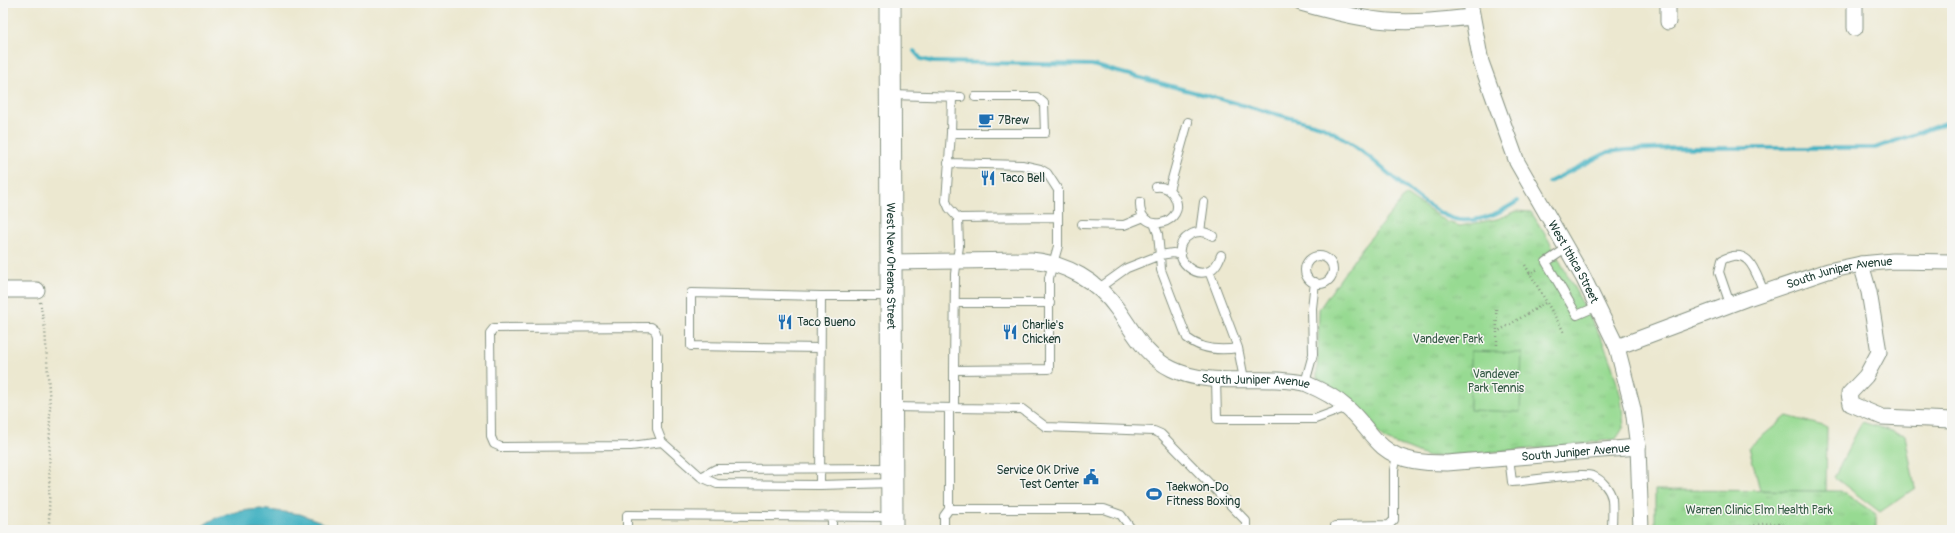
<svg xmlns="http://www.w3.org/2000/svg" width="1955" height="533" viewBox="0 0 1955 533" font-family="Pangolin,sans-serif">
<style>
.park{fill:url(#park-tufts);stroke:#5b8c63}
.pitch{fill:#97da92;stroke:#5b8c63}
.water{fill:#46b3c3;stroke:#32787c}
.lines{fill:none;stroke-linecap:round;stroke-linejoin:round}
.stream{stroke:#46b3c3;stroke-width:4}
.service-casing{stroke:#869282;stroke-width:10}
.minor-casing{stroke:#869282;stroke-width:17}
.secondary-casing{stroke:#869282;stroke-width:23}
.path{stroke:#869282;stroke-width:2.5;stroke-dasharray:1 3;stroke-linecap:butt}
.service{stroke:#fff;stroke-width:8}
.minor{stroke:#fff;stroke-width:15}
.secondary{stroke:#fff;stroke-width:21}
.labels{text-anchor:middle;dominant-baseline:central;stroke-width:3;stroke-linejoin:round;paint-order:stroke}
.poi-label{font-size:12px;fill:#1f3d34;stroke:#f6f6f2;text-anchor:start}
.street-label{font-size:12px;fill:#1f3d34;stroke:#f6f6f2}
.park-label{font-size:12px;fill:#375c47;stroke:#f6f6f2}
</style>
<defs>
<pattern id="park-tufts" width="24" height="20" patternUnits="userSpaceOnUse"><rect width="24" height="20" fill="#97da92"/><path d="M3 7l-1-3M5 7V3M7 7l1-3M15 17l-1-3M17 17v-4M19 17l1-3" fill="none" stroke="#82bc7e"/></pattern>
</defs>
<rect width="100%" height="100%" fill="#f6f6f2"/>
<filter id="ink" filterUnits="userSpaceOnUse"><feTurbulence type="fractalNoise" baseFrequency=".025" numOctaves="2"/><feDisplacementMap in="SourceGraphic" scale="8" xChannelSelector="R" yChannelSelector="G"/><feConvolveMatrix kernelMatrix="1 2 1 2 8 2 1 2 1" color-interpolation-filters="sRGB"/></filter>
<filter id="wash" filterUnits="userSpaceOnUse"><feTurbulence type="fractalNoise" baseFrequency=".012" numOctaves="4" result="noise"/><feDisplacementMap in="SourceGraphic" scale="16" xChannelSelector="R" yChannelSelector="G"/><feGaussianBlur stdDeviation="0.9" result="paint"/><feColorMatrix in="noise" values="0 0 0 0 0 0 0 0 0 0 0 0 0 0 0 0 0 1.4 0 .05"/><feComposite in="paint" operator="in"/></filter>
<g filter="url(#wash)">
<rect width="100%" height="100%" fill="#ece8d0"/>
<path class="park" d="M1406,195L1447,222L1460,226L1497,219L1517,211L1531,212L1548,239L1603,342L1612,366L1621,397L1624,427L1616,439L1555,447L1428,457L1384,439L1347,398L1317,378L1319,309L1362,248Z
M1655,490L1841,491L1876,514V530H1655Z"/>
<path class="pitch" d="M1471,351L1522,353L1521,377L1471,375Z
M1470,386L1521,388L1520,412L1470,410Z
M1787,416L1827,427L1826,491L1760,490L1749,447Z
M1862,422L1905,435L1915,488L1880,512L1834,477Z"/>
<path class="water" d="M260,509L300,514L319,521L336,530H198C215,514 237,511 260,509Z"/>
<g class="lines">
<path class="stream" d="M914,51L921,59L933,62L1092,65L1321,126C1361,144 1391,179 1426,204C1438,211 1447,219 1461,220C1482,222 1501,212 1518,201
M1549,182L1608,152L1626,150L1675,148H1875L1952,121"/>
</g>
</g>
<g filter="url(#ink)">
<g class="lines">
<defs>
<path id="service" d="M891,95L961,97
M952,97L951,133H1045L1044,103L1037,97H975
M951,133L946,201L949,208L958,218
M948,163L1022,165L1040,169L1047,173L1058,190V217
M1169,190L1188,122
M1140,202C1138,238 1190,223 1174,196C1170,189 1163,186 1156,187
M1058,217V246L1049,278V369L954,370L955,274L959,246L958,218Z
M1154,223L1158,234L1160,255L1173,253L1181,255
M1082,224L1124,225L1144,217
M1200,232L1204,202
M1213,236C1205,231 1198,230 1190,235C1159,253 1207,297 1221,255
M1567,248L1546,262L1577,315L1598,306
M1305 270a14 14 0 1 1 28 0a14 14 0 1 1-28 0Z
M1209,271L1238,348L1244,379
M1099,288L1127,268L1160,255L1161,270L1187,338C1202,350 1220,351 1238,348
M955,303H1050
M1730,304L1719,272L1722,260C1750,245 1755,272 1764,292
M819,348L691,346V293L821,296H890
M954,370V408
M1216,379L1217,419H1315L1347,407
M1305,383L1313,354L1312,308L1315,282
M891,407L1022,409L1046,427L1154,431L1161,434L1246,521V530
M949,408V509
M662,442L631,446L501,447L494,444L491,437L490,333L494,328L651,327L655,330L657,336V429L662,442L701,477L717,484L820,485L891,483
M1509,457L1512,482C1528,481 1580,472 1593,476C1602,480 1610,489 1612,499C1613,509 1612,520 1612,530
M701,477L716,469L891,468
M820,485L821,296
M832,516V530
M1335,526L1389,525L1394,520V470L1397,456
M627,530V515L891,517
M944,530V516L949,509H1104L1121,515L1132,530"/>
<g id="minor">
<path d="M1301,3C1329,11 1359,19 1388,21C1416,23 1444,20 1472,17"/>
<path id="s1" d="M1470,3L1481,62L1517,162L1583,277L1617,347L1633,409L1638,447L1641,530"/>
<path d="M1668,3V22"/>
<path d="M1855,3V28"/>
<path id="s2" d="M890,262L1031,260C1066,263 1098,281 1118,310C1134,333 1145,356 1172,369C1204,385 1243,378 1277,380C1287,381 1298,381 1307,384C1321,390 1335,397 1346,407C1360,418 1369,435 1383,447C1401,462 1425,463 1447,463L1638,447"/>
<path d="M1861,264L1869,292L1879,352L1866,376L1849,394L1851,404L1882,417L1952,420"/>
<path d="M3,290H37"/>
<path id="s3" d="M1617,347L1745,299L1828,271L1861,264L1893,261L1952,262"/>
</g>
<g id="secondary">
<path id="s4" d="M890,3L892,530"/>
</g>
</defs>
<use href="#service" class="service-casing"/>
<use href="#minor" class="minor-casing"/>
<use href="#secondary" class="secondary-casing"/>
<path class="path" d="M1525,265L1564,332
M1529,274L1538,269
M40,302L45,329L50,406L49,530
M1496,309L1497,331
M1497,345V332L1547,302
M1739,530C1757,524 1777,519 1794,530"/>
<use href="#service" class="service"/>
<use href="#minor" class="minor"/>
<use href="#secondary" class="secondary"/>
</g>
</g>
<defs>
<symbol id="cafe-bare" viewBox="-9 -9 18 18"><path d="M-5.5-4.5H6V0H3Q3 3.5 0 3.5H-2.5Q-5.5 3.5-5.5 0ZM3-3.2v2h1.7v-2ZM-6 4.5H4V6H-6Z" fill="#1f6fb2" stroke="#f6f6f2" stroke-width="2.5" paint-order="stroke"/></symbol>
<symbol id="restaurant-bare" viewBox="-9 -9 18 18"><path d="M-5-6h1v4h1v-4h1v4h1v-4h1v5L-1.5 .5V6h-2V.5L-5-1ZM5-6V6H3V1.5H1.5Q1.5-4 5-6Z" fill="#1f6fb2" stroke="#f6f6f2" stroke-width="2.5" paint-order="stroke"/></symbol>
<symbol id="civic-bare" viewBox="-9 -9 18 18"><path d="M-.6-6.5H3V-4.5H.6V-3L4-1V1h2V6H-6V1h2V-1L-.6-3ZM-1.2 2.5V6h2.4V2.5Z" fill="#1f6fb2" stroke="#f6f6f2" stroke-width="2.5" paint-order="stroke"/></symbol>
<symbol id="stadium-bare" viewBox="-9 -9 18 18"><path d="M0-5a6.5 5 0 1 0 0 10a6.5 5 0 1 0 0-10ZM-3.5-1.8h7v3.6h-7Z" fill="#1f6fb2" stroke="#f6f6f2" stroke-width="2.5" paint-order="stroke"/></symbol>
</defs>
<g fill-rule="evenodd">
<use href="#cafe-bare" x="975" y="109" width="22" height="22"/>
<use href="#restaurant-bare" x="977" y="167" width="22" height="22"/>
<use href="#restaurant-bare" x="774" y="311" width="22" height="22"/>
<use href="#restaurant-bare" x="999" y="321" width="22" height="22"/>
<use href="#civic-bare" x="1080" y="466" width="22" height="22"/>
<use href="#stadium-bare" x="1143" y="483" width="22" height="22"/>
</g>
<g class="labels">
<g class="poi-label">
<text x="998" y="120">7Brew</text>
<text x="1000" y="178">Taco Bell</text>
<text x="797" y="322">Taco Bueno</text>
<text x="1022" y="325">Charlie's<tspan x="1022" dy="14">Chicken</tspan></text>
<text x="1079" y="470" text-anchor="end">Service OK Drive<tspan x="1079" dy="14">Test Center</tspan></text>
<text x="1166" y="487">Taekwon-Do<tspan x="1166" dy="14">Fitness Boxing</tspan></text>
</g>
<g class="street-label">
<text stroke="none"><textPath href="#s1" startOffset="281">West Ithica Street</textPath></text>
<text stroke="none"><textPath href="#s4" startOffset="263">West New Orleans Street</textPath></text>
<text stroke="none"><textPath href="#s3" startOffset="235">South Juniper Avenue</textPath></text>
<text stroke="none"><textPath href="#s2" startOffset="411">South Juniper Avenue</textPath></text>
<text stroke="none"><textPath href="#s2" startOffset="759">South Juniper Avenue</textPath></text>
</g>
<g class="park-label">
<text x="1448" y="339">Vandever Park</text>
<text x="1496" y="374">Vandever<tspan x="1496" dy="14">Park Tennis</tspan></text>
<text x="1759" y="510">Warren Clinic Elm Health Park</text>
</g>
</g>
<rect width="1955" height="533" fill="none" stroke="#f6f6f2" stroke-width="16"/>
</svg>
